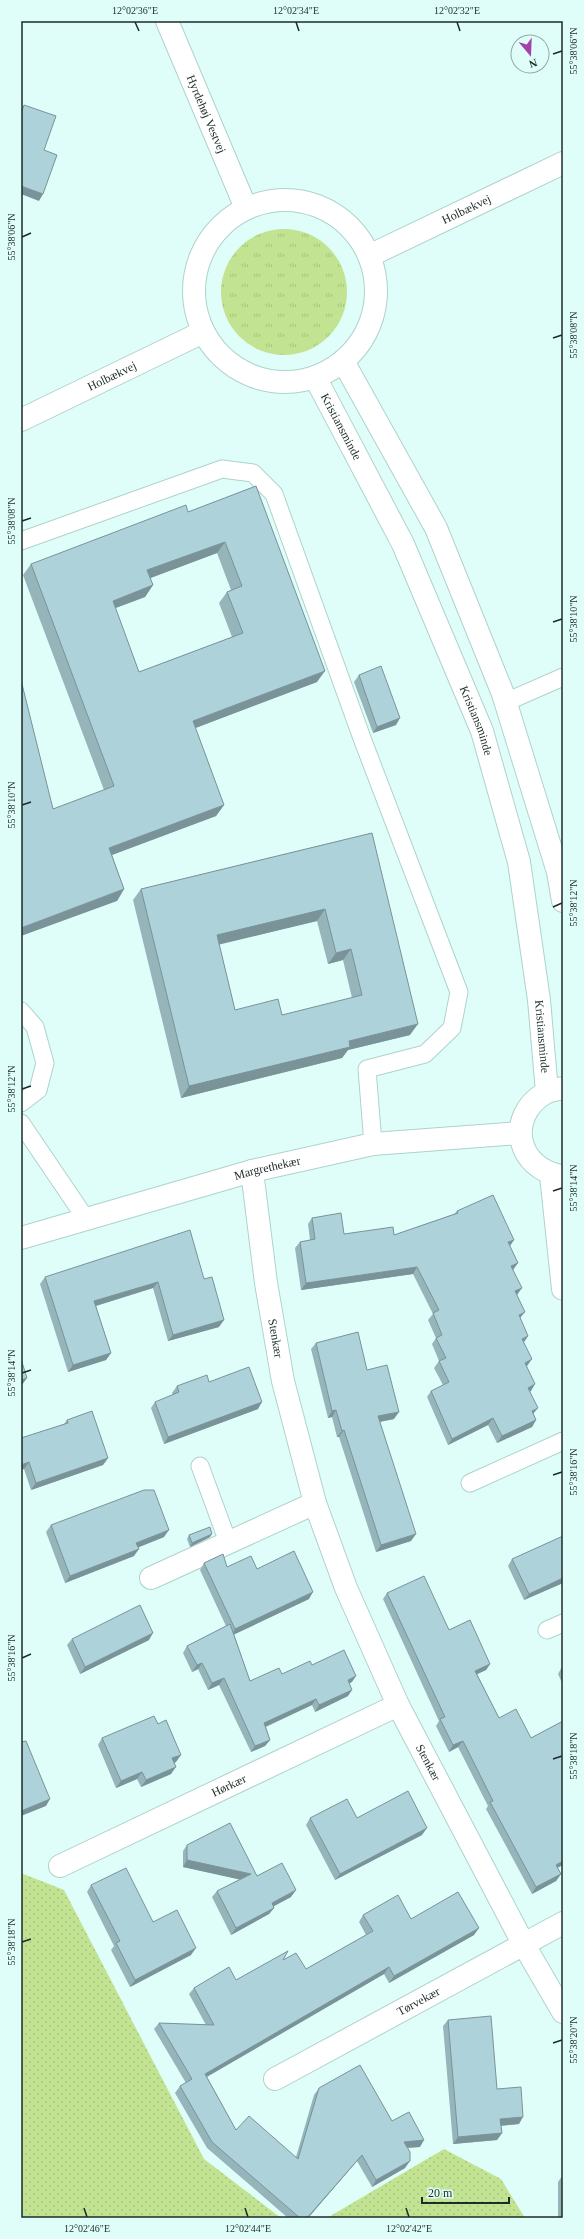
<svg xmlns="http://www.w3.org/2000/svg" width="584" height="2239" viewBox="0 0 584 2239" font-family="'Times New Roman',serif">
<style>
.grass{fill:url(#grass-tufts)}
.park{fill:url(#park-dots)}
.lines{fill:none;stroke-linecap:round;stroke-linejoin:round}
.service-casing{stroke:#aed2cc;stroke-width:19}
.minor-casing{stroke:#aed2cc;stroke-width:24}
.tertiary-casing{stroke:#aed2cc;stroke-width:24}
.service{stroke:#fff;stroke-width:17}
.minor{stroke:#fff;stroke-width:22}
.tertiary{stroke:#fff;stroke-width:22}
.wall{fill:#95b5bb;fill-rule:evenodd}
.shaded-wall{fill:#799399}
.building{fill:#add2da;stroke:#799399;fill-rule:evenodd}
.ticks{fill:none;stroke:#1c2b28;stroke-width:1.5}
.labels{text-anchor:middle;dominant-baseline:central;stroke-width:4;stroke-linejoin:round;paint-order:stroke}
.street-label{font-size:12px;fill:#1c2b28;stroke:#e0fef9}
.neatline{fill:none;stroke:#1c2b28;stroke-width:1.5}
.ticks-label{font-size:10px;text-anchor:middle;fill:#1c2b28}
</style>
<defs>
<pattern id="grass-tufts" width="24" height="20" patternUnits="userSpaceOnUse"><rect width="24" height="20" fill="#c2e492"/><path d="M3 7l-1-3M5 7V3M7 7l1-3M15 17l-1-3M17 17v-4M19 17l1-3" fill="none" stroke="#a6c47e"/></pattern>
<pattern id="park-dots" width="8" height="8" patternUnits="userSpaceOnUse"><rect width="8" height="8" fill="#c2e492"/><path d="M2 2h.1M6 6h.1" fill="none" stroke="#a6c47e" stroke-width="1.8" stroke-linecap="round"/></pattern>
</defs>
<rect width="100%" height="100%" fill="#e0fef9"/>
<path class="grass" d="M221 292a63 63 0 1 1 126 0a63 63 0 1 1-126 0Z"/>
<path class="park" d="M21,1873L64,1890L204,2159L281,2218H21Z
M444,2149L501,2179L525,2218H327Z"/>
<g class="lines">
<defs>
<path id="service" d="M21,541L222,469L253,473L274,494L363,741L459,992L452,1028L425,1054L367,1069L373,1144
M506,702L563,677
M21,1011L35,1027L45,1063L38,1090L21,1103
M21,1123L86,1219
M200,1466L228,1542
M470,1483L563,1441
M547,1630L563,1623"/>
<g id="minor">
<path d="M343,361L436,528L503,694L558,872L563,901"/>
<path id="s1" d="M315,377L403,544L482,731L519,862L539,1000L547,1092"/>
<path d="M563,1088C557,1090 550,1090 545,1093C505,1117 517,1170 563,1176"/>
<path id="s2" d="M252,1171L266,1283L283,1381L315,1503L346,1588L398,1705L524,1945L563,2012"/>
<path d="M551,1175L563,1289"/>
<path id="s3" d="M21,1238L252,1171L373,1144L520,1133"/>
<path d="M151,1578L315,1503"/>
<path id="s4" d="M60,1866L398,1705"/>
<path id="s5" d="M275,2079L563,1923"/>
</g>
<g id="tertiary">
<path id="s6" d="M167,21L246,208"/>
<circle cx="285" cy="291" r="91"/>
<path id="s7" d="M369,256L563,163"/>
<path id="s8" d="M21,420L203,332"/>
</g>
</defs>
<use href="#service" class="service-casing"/>
<use href="#minor" class="minor-casing"/>
<use href="#tertiary" class="tertiary-casing"/>
<use href="#service" class="service"/>
<use href="#minor" class="minor"/>
<use href="#tertiary" class="tertiary"/>
</g>
<path class="wall" d="M256,486L317,682L195,728L224,805L216,816L112,855L124,889L117,901L53,809L104,790L23,575L31,564L188,512ZM217,553L231,590L227,592L219,603L232,637L139,672L115,608L145,597L153,585L150,578Z
M359,675L396,725L373,733L354,682Z
M372,833L410,1035L348,1050L342,1058L181,1098L133,900L141,889ZM317,921L328,964L343,960L352,998L282,1015L235,1010L219,944Z
M457,1211L510,1246L520,1318L528,1336L524,1342L533,1414L536,1420L532,1427L497,1443L488,1425L448,1445L427,1397L431,1391L443,1385L434,1368L439,1361L432,1344L436,1338L428,1320L433,1314L413,1274L301,1290L295,1248L300,1242L310,1240L308,1224L312,1218L344,1234L394,1235L454,1214Z
M45,1277L204,1279L219,1327L168,1341L153,1288L96,1306L111,1353L106,1360L68,1372L40,1284Z
M316,1343L367,1370L394,1419L380,1422L411,1541L376,1552L339,1437H337L332,1417L328,1418L311,1349Z
M209,1382L258,1409L164,1444L151,1408L155,1402L173,1395L172,1393L177,1386Z
M67,1420L108,1458L103,1465L31,1490L24,1469L21,1439L64,1424Z
M51,1525L164,1537L138,1547L134,1556L65,1583L46,1532Z
M189,1535L210,1537L190,1547L187,1539Z
M512,1559L563,1583L524,1600L508,1566Z
M204,1563L227,1567L257,1569L309,1599L234,1634L250,1681L282,1674L312,1665L352,1682L349,1683L348,1696L315,1712L312,1705L266,1727L270,1740L265,1746L251,1752L219,1685L208,1690L198,1669L192,1672L183,1653L187,1646L226,1626L200,1570Z
M387,1593L449,1630L490,1664L486,1670L477,1674L499,1718L531,1738L563,1721V1865L557,1868L561,1874L556,1881L532,1894L486,1809L488,1806L458,1747L449,1752L436,1726L439,1721L383,1599Z
M72,1639L149,1640L80,1674L67,1645Z
M562,1667H563V1685L558,1674Z
M158,1724L176,1762L174,1763L171,1774L141,1787L137,1779L116,1788L98,1745L102,1738Z
M310,1818H357L422,1835L335,1880L306,1825Z
M187,1845L257,1876L291,1897L273,1906L274,1908L269,1914L231,1935L212,1897L217,1891L240,1879L183,1867V1851Z
M91,1885L153,1922L191,1955L130,1987L111,1950L114,1946L87,1892Z
M363,1915L411,1919L474,1935L389,1983L384,1974L207,2077L236,2130L296,2157L314,2095L319,2088L392,2121L420,2147L408,2148L405,2168L372,2187L357,2161L308,2218H288L207,2148L175,2093L180,2086L186,2083L154,2029L159,2023L206,2025L189,1994L194,1988L236,1980L283,1960L306,1969L366,1935L359,1922Z
M448,2020L497,2089L519,2124L501,2126L502,2133L497,2140L453,2144L443,2026Z
M563,2175V2218H558V2182Z"/>
<path class="shaded-wall" d="M21,186L43,194L39,201L21,194Z
M225,542L217,553L140,582L147,570Z
M153,585L145,597L105,612L113,601Z
M325,671L317,682L185,732L193,721Z
M400,718L396,725L373,733L377,727Z
M224,805L216,816L101,859L109,848Z
M124,889L117,901L21,936V928Z
M325,909L317,921L209,947L217,935Z
M351,949L343,960L328,964L336,953Z
M418,1024L410,1035L348,1050L342,1058L181,1098L189,1086L349,1041Z
M514,1240L510,1246L508,1242Z
M518,1263L513,1270L511,1266Z
M417,1267L413,1274L301,1290L306,1283Z
M158,1282L153,1288L89,1308L94,1301Z
M522,1288L517,1295L515,1291Z
M525,1312L520,1318L519,1315Z
M224,1320L219,1327L168,1341L173,1335Z
M528,1336L524,1342L522,1339Z
M111,1353L106,1360L68,1372L73,1365Z
M532,1359L527,1366L521,1369L525,1363Z
M27,1378L22,1385H21V1380Z
M535,1384L531,1391L524,1394L528,1388Z
M262,1402L258,1409L164,1444L168,1437Z
M538,1408L533,1414L532,1411Z
M336,1410L332,1417L328,1418L332,1411Z
M399,1412L394,1419L373,1423L378,1416Z
M493,1418L488,1425L448,1445L452,1439Z
M536,1420L532,1427L497,1443L502,1436Z
M344,1430L339,1437H337L342,1431Z
M108,1458L103,1465L31,1490L36,1483Z
M29,1462L24,1469L21,1470V1465Z
M169,1530L164,1537L132,1550L136,1543Z
M212,1534L210,1537L190,1547L192,1543Z
M416,1534L411,1541L376,1552L381,1545Z
M139,1549L134,1556L65,1583L70,1576Z
M563,1578V1583L524,1600L529,1594Z
M313,1592L309,1599L231,1636L235,1629Z
M153,1633L149,1640L80,1674L85,1667Z
M202,1663L198,1669L192,1672L197,1665Z
M490,1664L486,1670L471,1677L475,1671Z
M356,1676L352,1682L343,1686L348,1680Z
M224,1678L219,1685L208,1690L212,1683Z
M352,1690L348,1696L315,1712L319,1705Z
M316,1699L312,1705L260,1729L264,1723Z
M270,1740L265,1746L251,1752L255,1746Z
M463,1741L458,1747L449,1752L453,1745Z
M181,1755L176,1762L168,1765L172,1758Z
M176,1767L171,1774L141,1787L146,1780Z
M142,1772L137,1779L116,1788L121,1781Z
M50,1799L46,1806L21,1816V1811Z
M427,1828L422,1835L335,1880L340,1874Z
M187,1860L251,1874L246,1881L183,1867Z
M563,1861V1865L551,1871L556,1865Z
M561,1874L556,1881L532,1894L536,1887Z
M296,1890L291,1897L267,1910L272,1903Z
M274,1908L269,1914L231,1935L236,1928Z
M479,1928L474,1935L389,1983L394,1976Z
M196,1948L191,1955L130,1987L135,1980Z
M389,1967L384,1974L201,2080L205,2074Z
M523,2117L519,2124L496,2126L500,2119Z
M502,2133L497,2140L453,2144L458,2137Z
M424,2140L420,2147L400,2148L404,2142Z
M362,2155L357,2161L308,2218H307Z
M410,2161L405,2168L372,2187L376,2180Z"/>
<path class="building" d="M24,105L56,116L44,150L57,155L43,194L21,186V114Z
M256,486L325,671L193,721L224,805L109,848L124,889L21,928V680L53,809L114,786L31,564L186,505L188,512ZM225,542L242,586L227,592L243,633L139,672L113,601L153,585L147,570Z
M381,666L400,718L377,727L359,675Z
M372,833L418,1024L349,1041L350,1047L189,1086L141,889ZM325,909L336,953L351,949L362,995L282,1015L278,999L235,1010L217,935Z
M493,1195L514,1240L508,1242L518,1263L511,1266L522,1288L515,1291L525,1312L519,1315L528,1336L522,1339L532,1359L525,1363L535,1384L528,1388L538,1408L532,1411L536,1420L502,1436L493,1418L452,1439L431,1391L449,1382L439,1361L446,1358L436,1338L442,1335L433,1313L439,1310L417,1267L306,1283L300,1242L315,1239L312,1218L341,1213L344,1234L393,1227L394,1235L458,1213L457,1211Z
M190,1230L204,1279L212,1277L224,1320L173,1335L158,1282L94,1301L111,1353L73,1365L45,1277Z
M358,1332L367,1370L387,1365L399,1412L378,1416L416,1534L381,1545L344,1430L342,1431L336,1410L332,1411L316,1343Z
M21,1359L27,1378L21,1380Z
M249,1367L262,1402L168,1437L155,1402L179,1392L177,1386L207,1375L209,1382Z
M92,1411L108,1458L36,1483L29,1462L21,1465V1438L68,1423L67,1420Z
M144,1490H154L169,1530L136,1543L139,1549L70,1576L51,1525Z
M210,1527L212,1534L192,1543L189,1535Z
M563,1536V1578L529,1594L512,1559Z
M294,1551L313,1592L235,1629L204,1563L223,1554L227,1567L251,1556L257,1569Z
M424,1576L449,1630L470,1620L490,1664L475,1671L499,1718L516,1709L531,1738L563,1721V1861L556,1865L561,1874L536,1887L490,1802L493,1801L463,1741L453,1745L440,1719L445,1717L387,1593Z
M140,1605L153,1633L85,1667L72,1639Z
M230,1624L250,1681L279,1668L282,1674L310,1661L312,1665L344,1650L356,1676L348,1680L352,1690L319,1705L316,1699L264,1723L270,1740L255,1746L224,1678L212,1683L202,1663L197,1665L187,1646Z
M154,1716L158,1724L166,1720L181,1755L172,1758L176,1767L146,1780L142,1772L121,1781L102,1738Z
M26,1741L50,1799L21,1811V1742Z
M408,1791L427,1828L340,1874L310,1818L347,1799L357,1818Z
M230,1823L257,1876L282,1863L296,1890L272,1903L274,1908L236,1928L217,1891L251,1874L187,1860V1845Z
M126,1868L153,1922L177,1910L196,1948L135,1980L116,1943L120,1941L91,1885Z
M458,1892L479,1928L394,1976L389,1967L205,2074L236,2130L249,2116L298,2159L319,2088L360,2065L392,2121L409,2112L424,2140L404,2142L410,2152V2161L376,2180L362,2155L307,2218H300L212,2142L180,2086L192,2079L159,2023L214,2025L194,1988L229,1967L236,1980L288,1951L283,1960L296,1953L306,1969L373,1931L363,1915L398,1895L411,1919Z
M491,2016L497,2089L521,2087L523,2117L500,2119L502,2133L458,2137L448,2020Z"/>
<path class="ticks" d="M135,22L139,31M296,22L299,31M457,22L460,31M553,54L562,51M22,237L31,233M553,338L562,335M22,521L31,518M553,622L562,619M22,805L31,802M553,907L562,903M22,1089L31,1086M553,1191L562,1188M22,1373L31,1370M553,1475L562,1472M22,1658L31,1654M553,1759L562,1756M22,1942L31,1939M553,2043L562,2040M84,2208L87,2217M245,2208L248,2217M406,2208L409,2217"/>
<g class="labels">
<g class="street-label">
<text stroke="none"><textPath href="#s6" startOffset="101">Hyrdehøj Vestvej</textPath></text>
<text stroke="none"><textPath href="#s7" startOffset="108">Holbækvej</textPath></text>
<text stroke="none"><textPath href="#s8" startOffset="101">Holbækvej</textPath></text>
<text stroke="none"><textPath href="#s1" startOffset="56">Kristiansminde</textPath></text>
<text stroke="none"><textPath href="#s1" startOffset="380">Kristiansminde</textPath></text>
<text stroke="none"><textPath href="#s1" startOffset="704">Kristiansminde</textPath></text>
<text stroke="none"><textPath href="#s3" startOffset="256">Margrethekær</textPath></text>
<text stroke="none"><textPath href="#s2" startOffset="169">Stenkær</textPath></text>
<text stroke="none"><textPath href="#s2" startOffset="622">Stenkær</textPath></text>
<text stroke="none"><textPath href="#s4" startOffset="187">Hørkær</textPath></text>
<text stroke="none"><textPath href="#s5" startOffset="163">Tørvekær</textPath></text>
</g>
</g>
<rect width="584" height="2239" fill="none" stroke="#e0fef9" stroke-width="44"/>
<g transform="translate(530 54) rotate(161)"><circle r="19" fill="#e0fef9" stroke="#92aaa5"/>
<path d="M0-3L7 15L0 10L-7 15Z" fill="#a342a9"/>
<text y="-6" font-size="11" font-weight="bold" text-anchor="middle" fill="#1c2b28">N</text>
</g>
<path d="M422 2197v6h87v-6" fill="none" stroke="#1c2b28" stroke-width="2"/>
<text x="428" y="2197" font-size="12" fill="#1c2b28" stroke="#e0fef9" stroke-width="3" paint-order="stroke">20 m</text>
<rect x="22" y="22" width="540" height="2195" class="neatline"/>
<g class="ticks-label">
<text x="135" y="14">12°02'36"E</text>
<text x="296" y="14">12°02'34"E</text>
<text x="457" y="14">12°02'32"E</text>
<text transform="translate(573 51) rotate(-90)" y="4">55°38'06"N</text>
<text transform="translate(11 237) rotate(-90)" y="4">55°38'06"N</text>
<text transform="translate(573 335) rotate(-90)" y="4">55°38'08"N</text>
<text transform="translate(11 521) rotate(-90)" y="4">55°38'08"N</text>
<text transform="translate(573 619) rotate(-90)" y="4">55°38'10"N</text>
<text transform="translate(11 805) rotate(-90)" y="4">55°38'10"N</text>
<text transform="translate(573 903) rotate(-90)" y="4">55°38'12"N</text>
<text transform="translate(11 1089) rotate(-90)" y="4">55°38'12"N</text>
<text transform="translate(573 1188) rotate(-90)" y="4">55°38'14"N</text>
<text transform="translate(11 1373) rotate(-90)" y="4">55°38'14"N</text>
<text transform="translate(573 1472) rotate(-90)" y="4">55°38'16"N</text>
<text transform="translate(11 1658) rotate(-90)" y="4">55°38'16"N</text>
<text transform="translate(573 1756) rotate(-90)" y="4">55°38'18"N</text>
<text transform="translate(11 1942) rotate(-90)" y="4">55°38'18"N</text>
<text transform="translate(573 2040) rotate(-90)" y="4">55°38'20"N</text>
<text x="87" y="2232">12°02'46"E</text>
<text x="248" y="2232">12°02'44"E</text>
<text x="409" y="2232">12°02'42"E</text>
</g>
</svg>
